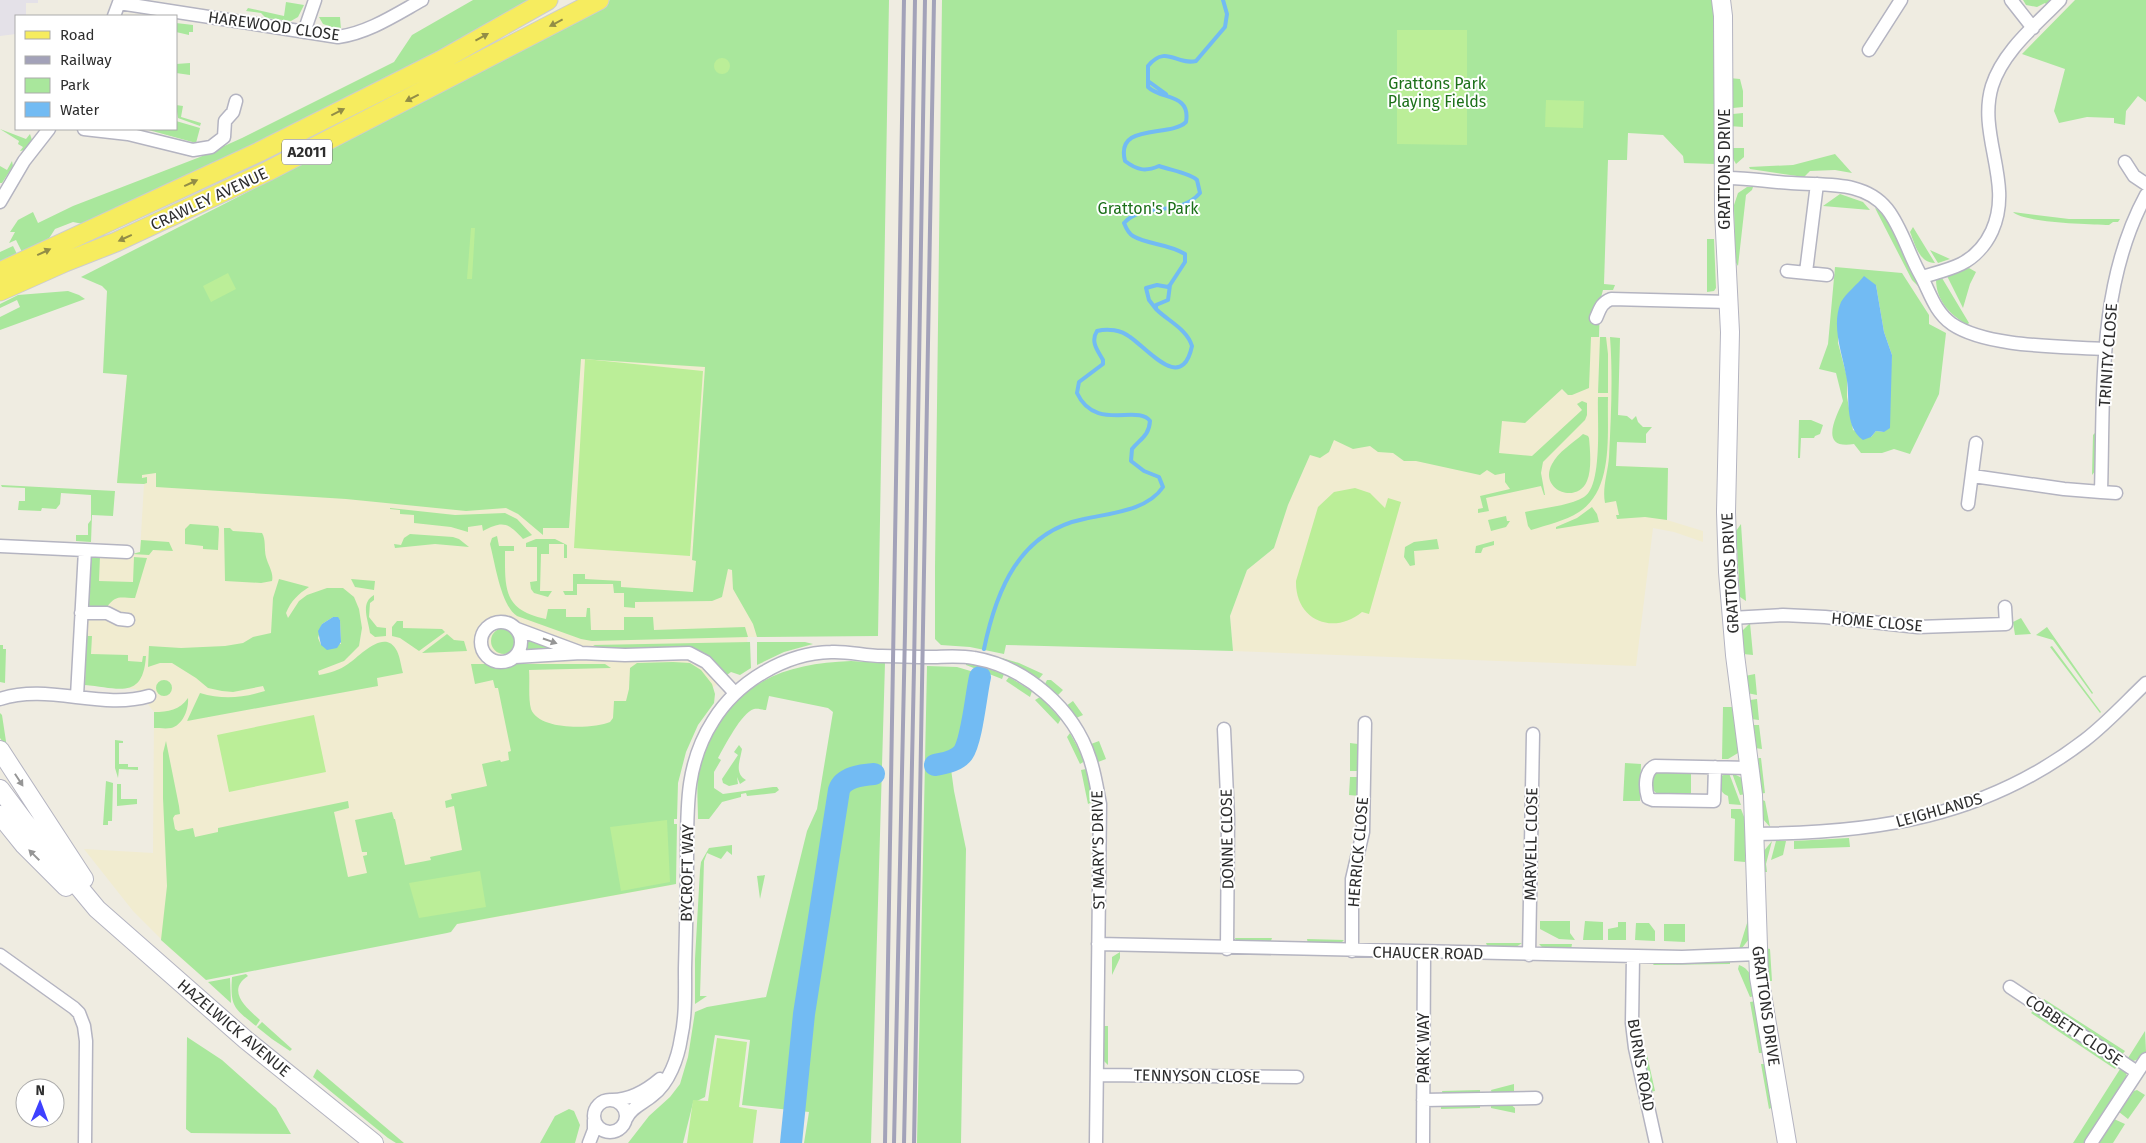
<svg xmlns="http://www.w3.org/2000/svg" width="2146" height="1143" viewBox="0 0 2146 1143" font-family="'Fira Sans',sans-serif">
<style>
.industrial{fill:#e4e1e8}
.education{fill:#f1ecd0}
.green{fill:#a9e79c;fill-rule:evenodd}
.pitch{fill:#bbee98}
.water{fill:#72bbf3}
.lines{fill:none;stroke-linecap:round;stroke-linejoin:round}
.stream{stroke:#72bbf3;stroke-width:4}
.river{stroke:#72bbf3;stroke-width:22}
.street-casing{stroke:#b4b4c1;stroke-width:15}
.secondary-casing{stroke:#b4b4c1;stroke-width:20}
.primary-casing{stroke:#cdcdcd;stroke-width:21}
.street{stroke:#fff;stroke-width:12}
.secondary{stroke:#fff;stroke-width:18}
.primary{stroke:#f6ec5f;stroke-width:19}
.rail{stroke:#a3a2b9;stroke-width:4}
.oneway{fill:#928d46}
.oneway2{fill:#969696}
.labels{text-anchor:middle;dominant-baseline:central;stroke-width:4;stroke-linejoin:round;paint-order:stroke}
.shield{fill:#fff;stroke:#6d6d6d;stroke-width:1}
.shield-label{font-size:15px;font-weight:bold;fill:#2e2e2e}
.street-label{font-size:16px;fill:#2e2e2e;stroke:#fff}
.park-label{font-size:16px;fill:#1c7019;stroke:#fff}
</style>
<rect width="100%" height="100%" fill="#efece1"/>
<path class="industrial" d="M0,0H38V3H26V16H16V34L0,36Z"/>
<path class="education" d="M669,0L781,637H747L748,650L729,669L727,675L704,696L674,777L672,885L458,924L201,975L170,948L133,911L84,849L153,853L154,712L136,689L85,685L90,555L128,558L132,554L140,552L144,484L117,483L127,374Z
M1319,328L1620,338L1616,466L1668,468L1667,520L1703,531V542L1674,532L1653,528L1636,666L1233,651L1230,616L1247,570L1274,548L1288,505L1316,441Z"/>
<path class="green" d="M473,0H530C387,85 234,154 83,224L73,222L55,229L48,240L22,252L16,240L9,243L15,232H10L18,220L33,212L38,223L73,206L200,157L242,138L394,62L412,35Z
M610,0H889L878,636L757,637L753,624L733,589L732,570L728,569L722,597L712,601L635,602V608L624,607V593H614L613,584H577V595H565L563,591H573V574H585V579L621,581V587L693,592L696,561L692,560L705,367L581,359L569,528H543V535L518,514L506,508L466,511L346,499L156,487V473L142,475V478L147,477V483L144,484L117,483L127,375L103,373L107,291L102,286L81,277L269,181Z
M942,0H1713L1716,12L1715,164L1684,163L1683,156L1663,135L1628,133L1627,160H1608L1604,284L1615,285L1613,290H1603L1600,301L1599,337H1606L1608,354V393H1598L1600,337H1591L1589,388L1572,395H1568L1562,389L1525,423L1502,421L1499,453L1532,456L1582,410L1577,404L1582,401L1587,403V415L1585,420L1543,462L1541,473L1545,495H1544L1541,486L1486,498L1489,511L1478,513V509L1483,508L1480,496L1510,489L1505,482V473L1495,475L1487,470L1480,475L1416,461H1404L1393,453L1378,452L1370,446L1353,449L1334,440L1329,452L1320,458L1310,455L1288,505L1274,548L1247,570L1230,616L1233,651L1006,645L1004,654L970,647L941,645L935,639V568Z
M2023,0H2053L2047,5L2045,3L2037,7L2026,5Z
M2075,0H2146V102L2138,96L2126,111L2125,125L2114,123V118L2087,117L2059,123L2054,111L2065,69L2022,54Z
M286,2L304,5L298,17L291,21L266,18L261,13L246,11L248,8L284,16Z
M319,17H340L341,30L323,24Z
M176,23L193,25V32H189V35L176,32Z
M190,63V75L176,73V64Z
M1729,78L1740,79L1743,91V107L1733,108L1729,106Z
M176,105L183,106L181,117L201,123L200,126L178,118Z
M1743,113V127L1729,126L1730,117L1733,114Z
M176,121L200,128L196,143L145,129H176Z
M0,129L26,139L30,134L32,140L25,150L20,151L23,147L18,144L19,141Z
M1732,148H1744V157L1736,164L1731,155Z
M1835,154L1852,173L1835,170L1810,171L1804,177L1750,169L1749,167L1793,165Z
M12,161L13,166L2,183H0V166L7,170Z
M1747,187H1753L1752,190L1746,195L1738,266L1735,261L1734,205L1738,193Z
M1840,194L1863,202L1870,210L1823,206Z
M1875,208C1895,221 1899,247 1909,268C1913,276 1918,284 1923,291L1912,280Z
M2013,212L2069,219H2120L2118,222H2113L2109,225C2089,224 2025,223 2013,212Z
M1913,227L1935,263C1919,263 1915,244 1910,232Z
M1707,239H1714L1716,288L1714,291L1707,292Z
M13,246L17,254L0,262V252Z
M1930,250L1950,259L1938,263Z
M1835,267L1902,273L1929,315V324L1946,333L1939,394L1910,454L1894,449L1882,453H1861L1854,444C1818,450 1836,417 1843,401L1836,373L1819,369L1828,344ZM1876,285L1884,332L1892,355L1884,432L1876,431L1871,437L1853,430L1847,397V377L1838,343V317L1842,302Z
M1969,268L1976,272L1970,284L1963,308L1947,276Z
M1942,278L1969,323L1967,325C1950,314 1936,301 1936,279Z
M68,291L79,295L85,299L0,330V317L20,307L17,300L0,308V304L18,295Z
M1610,337L1620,338L1618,415L1627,416L1632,420L1636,416L1638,422L1643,427H1652L1646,434V443L1617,442L1616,466L1668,468L1667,520L1645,517L1617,519L1616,515H1619L1616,501L1605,503C1602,488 1608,472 1609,457C1611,417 1613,377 1610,337Z
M1598,397H1608C1607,434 1614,490 1579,512C1565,521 1547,525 1531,530L1528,526L1525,512C1541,508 1570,506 1584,497C1603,486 1597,418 1598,397Z
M1799,420H1811L1823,425L1820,434L1815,436L1814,438H1801L1800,458H1798Z
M2097,431L2096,470L2092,475L2093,435Z
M1583,434L1588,436L1589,438C1590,450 1592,469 1587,481C1577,505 1538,490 1552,464C1558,452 1573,443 1583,434Z
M1,485L115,491L113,516L92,515L91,542L76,541V535H88V524L91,520V495L61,493L60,504L56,509L42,508L41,511L18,510L19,501H25V488L2,487Z
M1592,507L1597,514L1599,522L1556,529V527L1577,518Z
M390,508L455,515L505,513L517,519L532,535L523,539C508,522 502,521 483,531L482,525L468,527V532L451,527L414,523V515L400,514V510L390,509Z
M1506,516L1507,521H1510L1506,527L1491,531L1488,520Z
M190,524L218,526L219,529L218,550L203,549V546L185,544V529Z
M1741,524L1746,601L1740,597L1736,531Z
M224,528H230L233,531L262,533C266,539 264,549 266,557C268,565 274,573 272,581L261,583L225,581Z
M410,534L453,537L459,539L469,547L435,544L395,548L394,544L401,545L404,538Z
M497,536L499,546H514V551H505C505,589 503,610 546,619L548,609H566V617H586L587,608H590L591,630H624V617H653L654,630L745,627L748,637L592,641L581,639L517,616C501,606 495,563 490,544L492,538Z
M536,539H555L567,545V558H564V544H549V554H541L540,591H552L548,597L534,593L531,589L530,582L537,581V547H526V543Z
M1437,539L1439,549L1414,551L1415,565L1410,566L1404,557L1405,547L1414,542Z
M141,540L169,542L173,551L153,550L149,555L132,554L140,552Z
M1494,541V545L1483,548L1481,553H1475L1476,546Z
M90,555L100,556L99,581L133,582L134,557L147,558L135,598C121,598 116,594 107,607H89Z
M279,579L309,587C298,594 291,601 286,613L288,618L299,601L307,595L327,588H343L354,597L359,609L362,628L359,646L344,661L318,671L319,675C330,673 340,670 348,664C360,656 385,627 397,651C400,657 401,666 403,673L377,678L378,686L187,721L200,693C223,700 242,698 265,691L263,686L233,692L222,691L208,688L196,678L172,663H160L148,667L149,646L181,648L225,646L243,643L253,637L271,633L273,598ZM333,617H337L340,620L341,644L321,645L318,638L322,624Z
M351,579L375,581L374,590L355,587Z
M374,595V600L370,603L369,617L377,627L386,628V636L375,637L370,633C368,619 360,603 374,595Z
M2021,618L2031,634L2015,635L2013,622Z
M87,621L88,636H92L91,654L128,655V661L142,662L143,656H146C143,700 119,688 85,685Z
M397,621H403V628L442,629L445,632L419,651L400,638L392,636V627Z
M1750,623L1753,655L1743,654L1740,633Z
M2047,627L2093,693L2092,694L2053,640L2036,635Z
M491 641a13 13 0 1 1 26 0a13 13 0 1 1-26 0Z
M447,634L454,640L464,641L467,651L422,653Z
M523,636L559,648L521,651L524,645Z
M750,642L751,668L740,675L731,672L727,675L705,654L695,649L602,650L593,645Z
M757,642H805L813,644L784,652L757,665Z
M0,645H3V649H6L5,683L0,682Z
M2052,646L2101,712L2100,713L2050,647Z
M1002,658L1019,663L1043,674L1038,680L1001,661Z
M851,661L885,663L871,1143H804L809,1112L742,1105L750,1040L715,1035L705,1097L693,1103L683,1143H628L649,1116L670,1097L680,1084L688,1057L695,1012L707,1007L766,997L807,831L817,809L833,712L828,708L769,696L766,710C763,710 758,708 754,709C741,713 725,746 718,758L721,760L714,772V788L723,794L773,787H777L779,790L775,793L747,796L746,793L741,794V797L722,802L709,819H698C698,803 696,785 699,769C702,753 710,737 719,723C751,675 796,663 851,661Z
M673,662L690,663L701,670L712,684L715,694L714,703L698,725L686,752L678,783L677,819H674V824H677L676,884L457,924L451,932L447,933L206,980L161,940L167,886L163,798V753L166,741L179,806L180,814L175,815L173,818L175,829L178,831L193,828L195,837L218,832V828L348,801L349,808L334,812L348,877L367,873L363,856L367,855V852H362L355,820L392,812L394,819H395L405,865L431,860L430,857L462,850L454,806L446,808L445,801L452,799L451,794L487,786L482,764L500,760L501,762L509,760L508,752L511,751L498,688H495L493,680L475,684L471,664H605L611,668L529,670C530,682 528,698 531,709C539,731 593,729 610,722L613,718L614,701H626L629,689L630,668L637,663Z
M966,662L1004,674L1002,679L966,665Z
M927,666L957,667L984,675L971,741L965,756V764L951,769L954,791L966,849L961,1143H917Z
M1755,674L1757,695L1747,693L1745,676Z
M1009,677L1032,691L1030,697L1006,681Z
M1047,680H1051L1063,690L1057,696L1045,684Z
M156 688a8 8 0 1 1 16 0a8 8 0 1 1-16 0Z
M1040,697L1061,719L1058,724L1035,700Z
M188,698C189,709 183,725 171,728C166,729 159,728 154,728V712C168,712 180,710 188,698Z
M1757,699L1759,720L1751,719L1749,702L1750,700Z
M1073,701L1083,715L1074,719L1066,706Z
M1723,707H1733L1739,748L1738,753L1728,759H1722Z
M0,713L2,715L7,748L0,738Z
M1753,725H1759L1762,749L1755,748Z
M1070,733L1085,761L1080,764L1067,737Z
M115,740L123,741V743H119V764H128V767H138V770L119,769L118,778L115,768Z
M1099,741L1106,759L1098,762L1091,744Z
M1350,743L1358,744L1360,748V771H1350Z
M739,745L742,749C740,761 734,773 746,780L740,784L737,777L738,784L729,786L723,783L722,779L738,755L734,752Z
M1759,758H1761L1765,793L1759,794L1757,759Z
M1625,763L1641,764L1640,801H1623Z
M1086,769L1088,770L1094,801L1088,804L1081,770Z
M1657,772H1691V795L1658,794C1650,790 1652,784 1652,776Z
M1729,773L1741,805L1729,804L1728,796C1720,793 1717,784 1721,776Z
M1732,773L1744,779L1746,794L1740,795Z
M1350,777H1359V796L1349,795Z
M106,781L113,783L112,821H108V825H103Z
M117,784H121V799H137V804L117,806Z
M1760,799L1765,801L1770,827L1762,818Z
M1731,809H1741L1746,822L1745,862L1734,861L1735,819L1731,818Z
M1849,838L1850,847L1794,849V841Z
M1772,841L1766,864L1767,872H1762L1763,852Z
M1776,841H1786L1783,855L1771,860Z
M732,845V855L727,851L721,859L707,853L704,861L700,996H707L695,1004V959L700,870L701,862L709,848Z
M765,875L760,899L757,876Z
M1748,920L1750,921L1749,939L1742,948L1739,949Z
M1540,921H1570V933L1575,940L1559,939L1540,929Z
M1585,921L1603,922V940H1583Z
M1618,922H1626V940H1608V929L1618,927Z
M1636,923H1649L1655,931V941L1635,940Z
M1664,924H1685V942L1664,941Z
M1235,938H1272L1270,944L1236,941Z
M1307,939L1344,940L1339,945L1308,944Z
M1486,943H1522L1516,947L1488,948Z
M1539,944H1572L1571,950L1544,949Z
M1765,948L1770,949L1772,981H1767Z
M1120,952V958L1112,975V957Z
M1655,962L1728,961L1730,962V964L1653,965Z
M1739,965C1753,970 1753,983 1755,996L1750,997L1738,969Z
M246,974L248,976C225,991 248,1009 260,1020L256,1026C234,1008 230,1007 232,977Z
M230,978L231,1003L208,982Z
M2044,999L2125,1051L2121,1056L2042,1004Z
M1756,1001L1764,1053H1759L1750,1002Z
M2034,1010L2118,1065L2115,1069L2031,1013Z
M262,1022L292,1049L290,1051L272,1039L257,1027Z
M1102,1026H1108V1065L1102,1059Z
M2145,1031L2146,1052L2142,1058L2133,1061L2128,1058Z
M187,1037L222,1060L276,1108L291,1134L191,1133L186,1129Z
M1647,1055L1655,1091L1650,1092L1643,1057Z
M1761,1064H1765L1775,1106L1769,1109Z
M2122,1066L2126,1071L2127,1080L2086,1143H2073Z
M317,1069L404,1143H396L388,1138L313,1077Z
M1514,1084V1091L1511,1093L1492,1094L1491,1090Z
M1480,1090V1095H1443L1442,1091Z
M2137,1090L2145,1095L2128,1119L2119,1112L2134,1091Z
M1480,1104V1108L1441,1109V1105Z
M1491,1104H1510L1515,1108V1113L1491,1108Z
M569,1109L574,1111L580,1125L575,1143H540L555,1116Z
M2114,1119L2125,1124L2113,1143H2099Z"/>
<path class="pitch" d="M1397,30H1467V145L1397,144Z
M714 66a8 8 0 1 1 16 0a8 8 0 1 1-16 0Z
M1546,100L1584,101L1583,128L1545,127Z
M471,228H475L472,279H467Z
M228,273L236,289L211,302L203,286Z
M585,359L703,371L690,556L574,548Z
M1355,488L1370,493L1385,508L1388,498L1401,502L1369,614L1362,612C1333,636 1295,620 1296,581L1318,507L1334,492Z
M314,715L326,772L229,792L217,735Z
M667,820L670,882L621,891L610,827Z
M480,871L486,907L419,918L409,883Z
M717,1038L747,1042L739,1107L757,1110L753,1143H687L693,1100L708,1101Z"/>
<path class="water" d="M1864,276L1876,285L1884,332L1892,355L1890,428L1884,432L1876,431L1871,437L1863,440C1843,426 1851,396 1846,375C1842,352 1831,326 1841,302C1846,293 1858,284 1864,276Z
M333,617H338L340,620L341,642L337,648L327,650L321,645L318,631L322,624Z"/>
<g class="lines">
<path class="stream" d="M1166,94L1148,81V66C1166,44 1177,66 1196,61L1225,27L1227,14L1223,0
M1156,309L1149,300L1146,288L1157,285L1168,287L1170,285
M984,649C996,591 1019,532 1084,519C1110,513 1147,511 1163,487L1159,477L1144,471L1131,461L1132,449C1140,439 1149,436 1150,421C1138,404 1095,432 1077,393L1079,382L1103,364V360C1098,351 1090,342 1097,331C1108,328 1121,330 1130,337C1149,350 1182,393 1192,346C1187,329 1168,321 1156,309V305L1168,300L1170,285L1185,262V254C1167,243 1148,245 1133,236C1128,233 1126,228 1124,223C1144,201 1178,218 1200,193L1197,180C1190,173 1170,170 1159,166C1145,172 1137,170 1125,161C1115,122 1170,138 1186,122C1191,93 1161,100 1148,87V81"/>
<path class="river" d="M935,765C944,763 956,762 963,753C972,740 976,694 980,677
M791,1143L804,1014L839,790C843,777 862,775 874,774"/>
<defs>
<path id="street" d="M2011,0L2033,28
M119,3L338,37C368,33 395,15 422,0
M114,16L120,0
M304,32L315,0
M1869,50L1901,0
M84,129L128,134L193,150L211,147L224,137L225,121L233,112L236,101
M2125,162L2134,176L2146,184
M1723,178C1748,177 1767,182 1791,183C1825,186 1864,180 1887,209C1902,228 1908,253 1920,274C1930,292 1934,311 1952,324C1988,348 2062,346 2105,349
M0,202L24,161L49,129
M1787,271L1827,275
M1806,272L1817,184
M1922,277C1935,273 1949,270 1961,264C1975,257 1986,244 1992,231C2014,183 1977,135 1992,86C2003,51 2036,25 2060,0
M1596,318C1600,309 1601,303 1611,299L1729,302
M1973,476L2064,489L2101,492C2104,392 2097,285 2146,195
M2101,492L2116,493
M1968,504L1976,443
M0,546L85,550L77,696
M85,550L127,552
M81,613H107L119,619L128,620
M1731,618L1783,615L1825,617L1918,627L2006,624L2005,607
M481 642a20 20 0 1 1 40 0a20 20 0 1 1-40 0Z
M517,629L579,652
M515,657L581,653L625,655L689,653L706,662L735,693
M0,699C48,683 101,710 149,696
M1224,729L1228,818L1227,949
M1715,767L1714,801L1653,800L1648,798C1645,788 1644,771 1655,766L1750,768
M1755,834C1877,833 1985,817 2085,740C2107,723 2126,702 2146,683
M1098,944L1682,957L1758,954
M1352,951V879L1363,832L1365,723
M0,955L74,1008L79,1013L84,1026L86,1041L85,1143
M1529,955L1533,734
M1633,956L1632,1023L1635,1048L1656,1143
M2010,987L2137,1072
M1097,1075L1297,1077
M594 1116a16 16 0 1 1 32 0a16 16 0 1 1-32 0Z
M612,1100C630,1100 647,1090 660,1079
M1423,1100L1536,1098
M626,1119C631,1107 644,1103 653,1095C669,1083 678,1058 681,1038C686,1016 685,992 685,969C686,931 687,893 687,854C687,806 686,763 713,721C737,682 785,653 831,652C848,651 865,656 882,656C897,656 913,657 928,657C943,657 959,655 974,658C1026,667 1074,709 1090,759C1095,774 1097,789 1100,804L1096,1143
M589,1143L594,1130V1120
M1423,1143L1424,952
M2091,1143L2146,1059"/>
<path id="secondary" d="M1721,0L1723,16L1724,211L1730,332L1726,512L1728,572L1735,655L1753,795L1759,977L1787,1143
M0,750L84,879
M0,789L24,821L97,909L246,1040L374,1143
M0,815L24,845L66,887"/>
<path id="primary" d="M0,272L259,152L442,60L548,0
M0,291L65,262L116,242L268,171L599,0"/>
</defs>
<use href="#street" class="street-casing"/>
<use href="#secondary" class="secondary-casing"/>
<use href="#primary" class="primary-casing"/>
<use href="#street" class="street"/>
<use href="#secondary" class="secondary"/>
<use href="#primary" class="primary"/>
<path class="rail" d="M885,1143L904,0
M894,1143L905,632L915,0
M904,1143L914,668L925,0
M914,1143L934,0"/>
</g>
<defs><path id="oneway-solid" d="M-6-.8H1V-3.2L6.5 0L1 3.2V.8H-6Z" transform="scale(1.25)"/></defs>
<g class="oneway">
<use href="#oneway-solid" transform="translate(556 23) rotate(152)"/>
<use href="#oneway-solid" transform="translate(482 37) rotate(-29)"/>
<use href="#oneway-solid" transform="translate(412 98) rotate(153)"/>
<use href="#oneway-solid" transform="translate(338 112) rotate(-27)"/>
<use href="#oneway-solid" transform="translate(191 183) rotate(-25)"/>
<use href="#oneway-solid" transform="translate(125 238) rotate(155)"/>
<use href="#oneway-solid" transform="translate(44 252) rotate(-25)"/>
</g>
<g class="oneway2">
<use href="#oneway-solid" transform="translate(550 641) rotate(19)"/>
<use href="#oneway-solid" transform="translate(19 780) rotate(57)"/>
<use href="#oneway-solid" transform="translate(34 855) rotate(-135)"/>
</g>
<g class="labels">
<rect class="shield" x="282" y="139.5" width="50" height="25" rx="4"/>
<g class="shield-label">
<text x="307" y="152">A2011</text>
</g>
<g class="street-label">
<text transform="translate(274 26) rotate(8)">HAREWOOD CLOSE</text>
<text transform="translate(1724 169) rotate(-90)">GRATTONS DRIVE</text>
<text transform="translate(209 199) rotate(-25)">CRAWLEY AVENUE</text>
<text transform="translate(2108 355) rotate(-86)">TRINITY CLOSE</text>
<text transform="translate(1730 573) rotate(-93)">GRATTONS DRIVE</text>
<text transform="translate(1877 622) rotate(5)">HOME CLOSE</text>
<text transform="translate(1939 810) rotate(-16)">LEIGHLANDS</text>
<text transform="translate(1227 839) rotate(-91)">DONNE CLOSE</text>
<text transform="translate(1531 844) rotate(-89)">MARVELL CLOSE</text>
<text transform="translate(1098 850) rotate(-91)">ST MARY'S DRIVE</text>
<text transform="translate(1358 852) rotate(-85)">HERRICK CLOSE</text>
<text transform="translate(687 873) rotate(-89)">BYCROFT WAY</text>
<text transform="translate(1428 953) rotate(1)">CHAUCER ROAD</text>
<text transform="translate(1766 1006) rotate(82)">GRATTONS DRIVE</text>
<text transform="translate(234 1028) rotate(40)">HAZELWICK AVENUE</text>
<text transform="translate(2074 1030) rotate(34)">COBBETT CLOSE</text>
<text transform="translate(1423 1048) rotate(-90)">PARK WAY</text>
<text transform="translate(1641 1065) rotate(80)">BURNS ROAD</text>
<text transform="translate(1197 1076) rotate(1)">TENNYSON CLOSE</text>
</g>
<g class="park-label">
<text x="1437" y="83">Grattons Park<tspan x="1437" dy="18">Playing Fields</tspan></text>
<text x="1148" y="208">Gratton's Park</text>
</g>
</g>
<rect x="15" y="15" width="162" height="115" fill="#ffffff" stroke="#ababab"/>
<rect x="25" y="31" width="25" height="8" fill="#f6ec5f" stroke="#ababab"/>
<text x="60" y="40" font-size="15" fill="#2e2e2e">Road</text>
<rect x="25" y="56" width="25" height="8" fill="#a3a2b9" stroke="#ababab"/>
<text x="60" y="65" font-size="15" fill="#2e2e2e">Railway</text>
<rect x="25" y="78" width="25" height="15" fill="#a9e79c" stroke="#ababab"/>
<text x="60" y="90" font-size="15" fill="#2e2e2e">Park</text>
<rect x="25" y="102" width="25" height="15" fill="#72bbf3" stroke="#ababab"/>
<text x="60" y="115" font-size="15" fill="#2e2e2e">Water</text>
<g transform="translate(40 1103) rotate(1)"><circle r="24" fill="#ffffff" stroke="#ababab"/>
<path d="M0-4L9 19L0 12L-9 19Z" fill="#3e41ff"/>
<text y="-8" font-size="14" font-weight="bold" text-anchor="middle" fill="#2e2e2e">N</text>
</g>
</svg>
